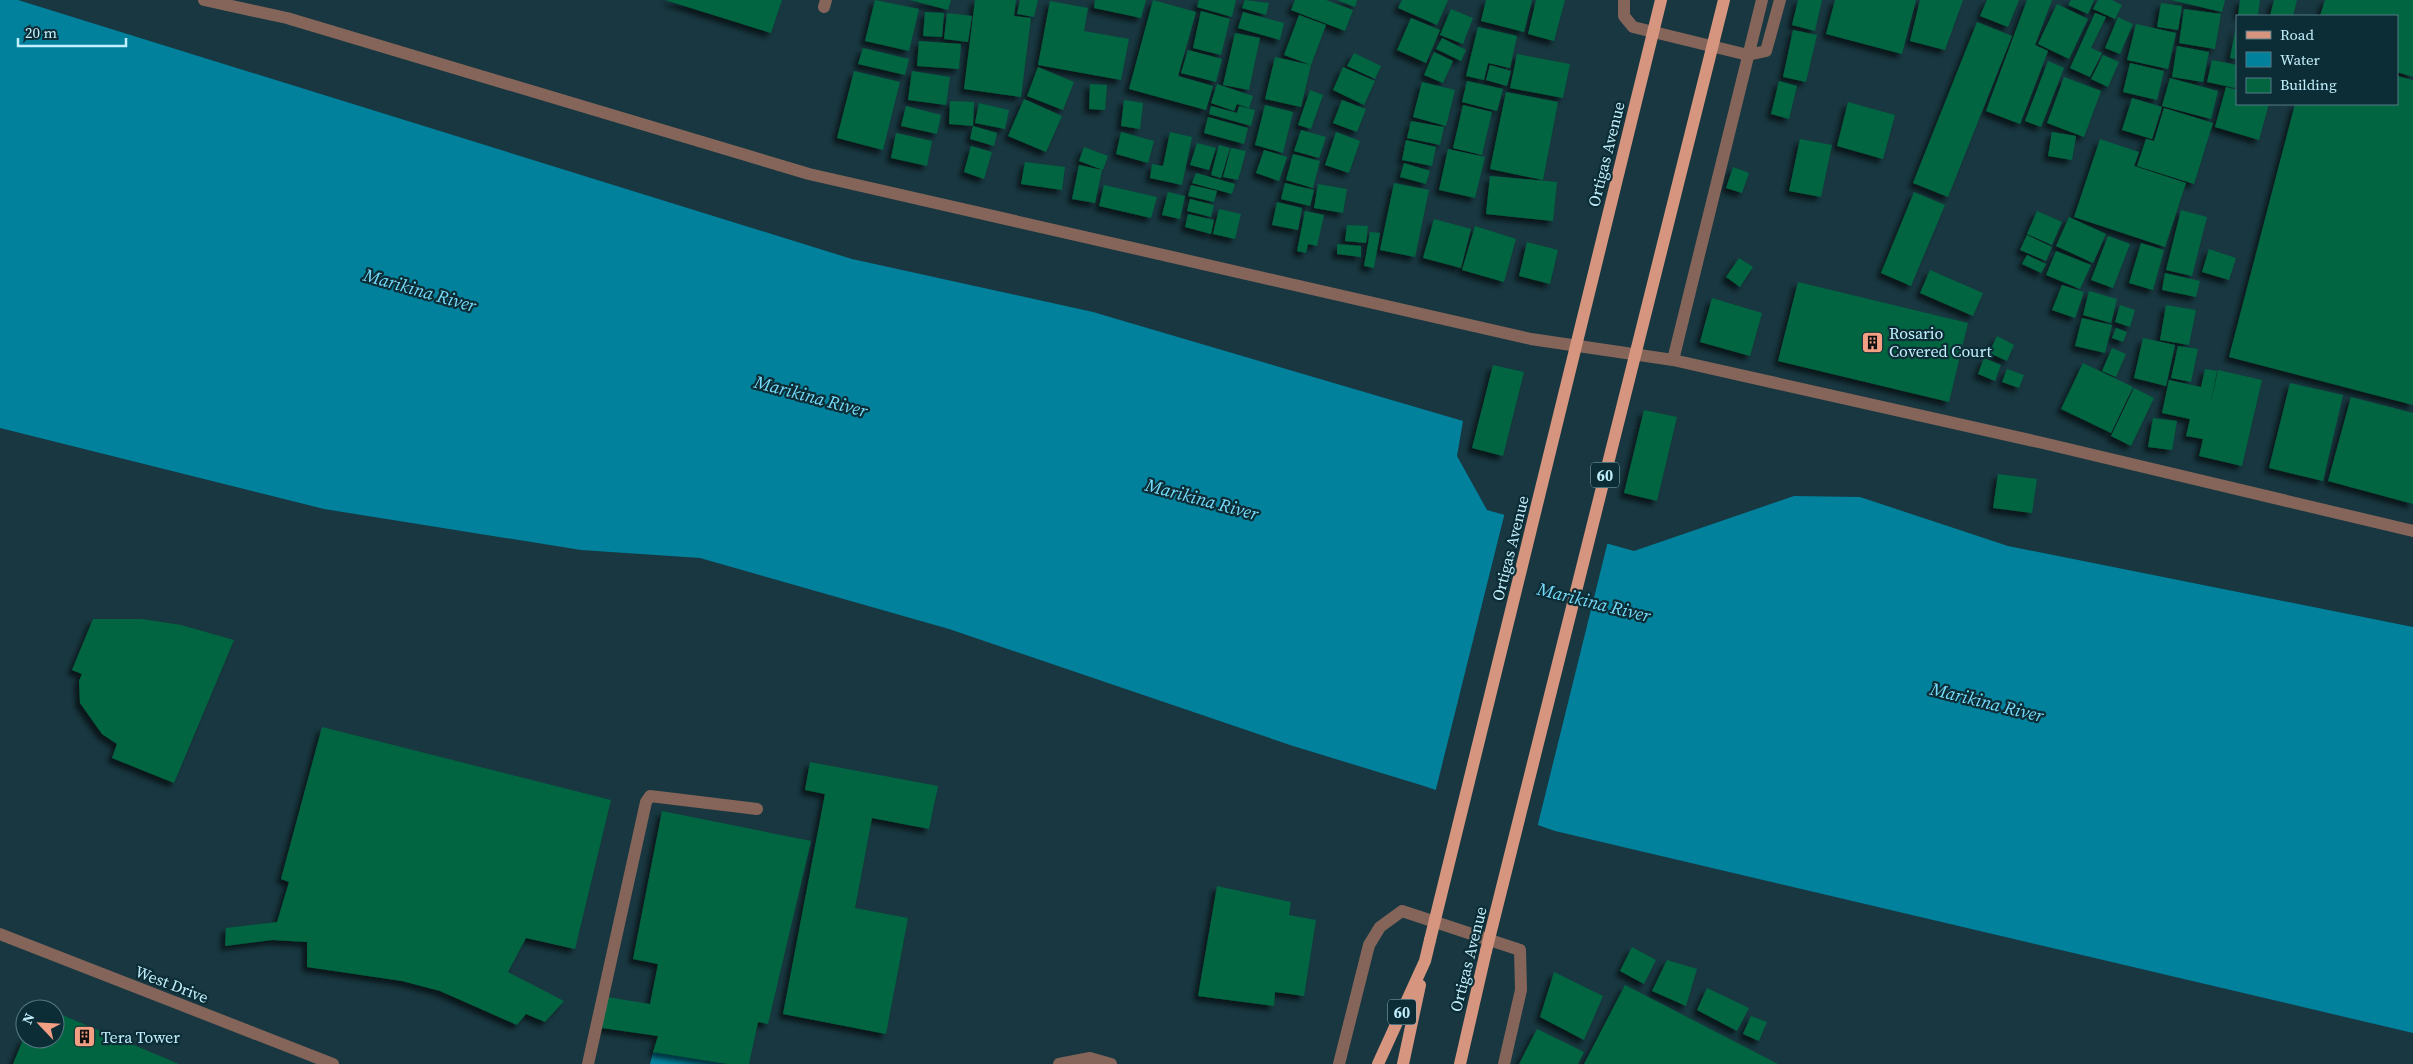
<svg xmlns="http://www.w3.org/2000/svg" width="2413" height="1064" viewBox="0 0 2413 1064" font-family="'Source Serif 4',serif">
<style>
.water{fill:#01819c}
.pier{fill:#183740}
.building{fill:#026540;filter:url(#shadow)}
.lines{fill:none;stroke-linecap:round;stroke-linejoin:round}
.minor{stroke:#856559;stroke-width:12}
.major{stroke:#d6957e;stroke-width:12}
.major-bridge{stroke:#d6957e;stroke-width:12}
.labels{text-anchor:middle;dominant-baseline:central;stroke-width:4.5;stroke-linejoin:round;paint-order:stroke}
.shield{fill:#0d2d36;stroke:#8cb5c1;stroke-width:1}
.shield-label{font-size:15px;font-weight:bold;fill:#c2effd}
.street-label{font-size:16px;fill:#c2effd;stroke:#0d2d36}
.poi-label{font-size:16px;fill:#c2effd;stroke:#0d2d36;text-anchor:start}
.water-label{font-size:18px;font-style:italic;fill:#75dcfb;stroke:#0d2d36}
</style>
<defs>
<filter id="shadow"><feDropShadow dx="-4.5" dy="4.5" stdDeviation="2.5" flood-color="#0009"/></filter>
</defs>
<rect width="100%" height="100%" fill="#183740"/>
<path class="water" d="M0,0H18L852,259L1093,312L1463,421L1457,456L1487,510L1634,551L1794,496L1860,497L2008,546L2413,627V1033L1555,831L1424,786L1293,746L949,629L700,558L581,550L324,509L0,428Z
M653,1052L728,1064H650Z"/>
<path class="pier" d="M1505,512L1608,541L1537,828L1435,793Z"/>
<path class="building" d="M665,0H782L771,33Z
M875,0L919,9L909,51L865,41Z
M910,0H951L948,10Z
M975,0H1016L1014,16L1031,18L1021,97L964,89Z
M1020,0H1038L1034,17L1017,14Z
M1095,0H1146L1141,18L1094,8Z
M1153,0L1196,12L1178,76L1213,86L1206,110L1129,89Z
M1199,0H1236L1232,17L1197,7Z
M1245,0L1269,3L1266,15L1242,8Z
M1295,0H1326L1353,10L1345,31L1291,10Z
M1337,0H1357L1355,7Z
M1402,0H1448L1437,25L1398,8Z
M1486,0H1532L1524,32L1481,21Z
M1536,0H1565L1554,41L1528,34Z
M1798,0H1822L1815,31L1792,25Z
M1835,0H1916L1902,54L1826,34Z
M1920,0H1963L1945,50L1910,41Z
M1987,0H2019L2008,27L1980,16Z
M2027,0H2052L2035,45L2048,51L2020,124L1986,111Z
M2071,0H2094L2088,14L2068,5Z
M2098,0H2112L2122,5L2115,19L2093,9Z
M2171,0H2225L2222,12Z
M2240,0H2260L2258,16H2238Z
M2274,0H2297L2293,16H2270Z
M2325,0H2413V77L2397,72V16H2320Z
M1050,1L1088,8L1084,31L1129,39L1121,80L1038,65Z
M2161,3L2182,6L2178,30L2157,27Z
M2057,4L2088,19L2069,59L2038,44Z
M1451,9L1473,18L1463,44L1440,35Z
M2184,9L2221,14L2215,49L2179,43Z
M1201,11L1230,19L1221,55L1193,48Z
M925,12L944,13L942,37L923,36Z
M1243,12L1284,23L1280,40L1238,28Z
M947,13L972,16L968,42L944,39Z
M2095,13L2106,17L2091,48L2102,53L2090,77L2070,68Z
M1299,15L1326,25L1311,65L1284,55Z
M2118,17L2133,24L2120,54L2105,48Z
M1411,18L1440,30L1426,63L1397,50Z
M1977,22L2012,36L1948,197L1913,183Z
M2136,24L2176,33L2168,69L2127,60Z
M1478,27L1517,36L1510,68L1488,63L1484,80L1466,76Z
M2236,27H2237V59L2230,58Z
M1793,30L1817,35L1806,82L1783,77Z
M1235,33L1260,38L1249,90L1223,85Z
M1442,38L1466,50L1461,61L1436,49Z
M919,41L961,44L959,69L917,66Z
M2177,46L2209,52L2203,82L2172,77Z
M863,48L909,59L905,75L858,64Z
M1188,50L1222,59L1216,82L1181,73Z
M1434,52L1453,61L1443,83L1424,75Z
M1354,53L1381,66L1375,79L1347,66Z
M1517,54L1570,64L1563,98L1510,88Z
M2103,55L2119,62L2108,87L2091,79Z
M1275,57L1311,65L1301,107L1265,99Z
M2212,60L2237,65L2235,88L2207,82Z
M2048,61L2064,68L2041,127L2025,121Z
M2130,63L2164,71L2157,100L2123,92Z
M1490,65L1511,71L1507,86L1486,80Z
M1038,67L1074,82L1063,110L1027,96Z
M1343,67L1375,81L1364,105L1333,90Z
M854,71L900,82L883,150L837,138Z
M912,71L950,77L946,105L908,100Z
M2397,76L2413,80V405L2229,357L2295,104H2397Z
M2064,77L2101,91L2084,137L2047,123Z
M2170,78L2218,91L2211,119L2162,106Z
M1467,81L1503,89L1497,111L1462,102Z
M1779,81L1797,86L1789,119L1771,114Z
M1422,82L1455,90L1446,126L1413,117Z
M1090,84L1107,85L1105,110L1089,109Z
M1217,84L1253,96L1249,108L1237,104L1234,111L1211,103Z
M2226,87L2237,90V104H2269L2259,140L2215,127Z
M1310,90L1323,95L1311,129L1298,125Z
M1506,92L1558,102L1543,180L1490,169Z
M2132,98L2162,107L2152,139L2122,130Z
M1024,99L1062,116L1046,152L1008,136Z
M1124,100L1143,103L1140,129L1121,126Z
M1342,100L1366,109L1357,132L1333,123Z
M950,101L974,102L973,126L949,124Z
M1848,102L1895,115L1883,159L1837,146Z
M979,103L1009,110L1005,129L975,123Z
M1265,105L1293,112L1283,153L1255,145Z
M1463,105L1492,112L1482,155L1453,148Z
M906,106L941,115L937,134L901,126Z
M1211,106L1237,113L1239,106L1255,110L1251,126L1209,114Z
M2164,108L2213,123L2194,184L2137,166L2146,139L2154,141Z
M1208,117L1248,128L1244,144L1204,133Z
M1411,121L1444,127L1440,145L1407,138Z
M973,126L997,133L994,146L970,139Z
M1301,130L1326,137L1319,158L1294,151Z
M1121,132L1154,141L1148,163L1116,154Z
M1170,132L1192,137L1182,185L1150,178L1152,164L1163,166Z
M1336,132L1360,141L1349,173L1325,165Z
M2052,132L2076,136L2072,160L2048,156Z
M896,133L932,141L927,166L891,158Z
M1800,139L1832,145L1821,197L1789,191Z
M2100,139L2139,152L2134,166L2186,183L2165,247L2074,217Z
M1406,140L1436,147L1432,166L1402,160Z
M1197,143L1216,148L1209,170L1190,165Z
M1219,145L1230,148L1221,178L1211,175Z
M971,146L992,152L984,179L964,172Z
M1084,147L1108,156L1103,170L1079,161Z
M1231,148L1246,151L1238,180L1223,177Z
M1448,149L1485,157L1475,198L1439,190Z
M1264,150L1287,157L1279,181L1256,173Z
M1293,154L1320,161L1313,188L1286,180Z
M1025,162L1065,167L1062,190L1021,184Z
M1404,163L1430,171L1426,184L1400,177Z
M1079,165L1102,170L1095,203L1072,199Z
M1733,167L1749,173L1742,193L1726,188Z
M1196,173L1235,184L1232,194L1192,183Z
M1490,176L1557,182L1553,221L1486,214Z
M1285,183L1314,190L1310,206L1281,199Z
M1394,183L1429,190L1415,257L1380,250Z
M1318,184L1347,189L1343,213L1314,208Z
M1104,185L1157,197L1151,218L1099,206Z
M1191,185L1217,191L1214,202L1188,196Z
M1168,192L1185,196L1180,219L1162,215Z
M1914,192L1945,205L1911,286L1881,273Z
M1190,199L1214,205L1211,217L1187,211Z
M1277,202L1302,208L1298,230L1272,225Z
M1219,209L1241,214L1235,239L1213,234Z
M2181,210L2207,217L2192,276L2166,270Z
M1305,211L1324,215L1317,246L1308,244L1306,253L1297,251Z
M2037,211L2062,222L2052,245L2027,234Z
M1188,214L1214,220L1211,234L1185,227Z
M2069,217L2106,234L2093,263L2056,246Z
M1434,219L1471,229L1461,268L1423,258Z
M1347,225L1368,226L1366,243L1345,241Z
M1475,226L1516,239L1504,282L1462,270Z
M1370,232L1380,233L1374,268L1364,266Z
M2027,235L2052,247L2046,261L2020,250Z
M2108,236L2130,244L2113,288L2091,280Z
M1527,242L1558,250L1550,284L1519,276Z
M2141,243L2164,250L2153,290L2129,283Z
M1337,244L1361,246V257L1337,254Z
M2209,249L2236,258L2229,280L2202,272Z
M2056,251L2091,265L2080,289L2046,275Z
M2027,255L2046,264L2041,273L2022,264Z
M1739,258L1753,267L1740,287L1726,277Z
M1930,270L1983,293L1973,316L1920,293Z
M2165,273L2200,281L2196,297L2162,290Z
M1798,282L1968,323L1949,402L1778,361Z
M2062,285L2084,292L2075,318L2052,310Z
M2089,291L2117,299L2111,323L2083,315Z
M1712,298L1762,313L1750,356L1700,342Z
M2120,305L2135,310L2130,327L2115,322Z
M2166,305L2196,310L2189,345L2160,340Z
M2082,318L2112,325L2105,353L2075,346Z
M2116,328L2127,332L2123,342L2112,338Z
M1997,336L2014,345L2007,361L1989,353Z
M2143,338L2175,345L2166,386L2134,378Z
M2178,346L2198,349L2191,382L2171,378Z
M2112,348L2126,354L2116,377L2102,371Z
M1984,358L2001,365L1995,381L1978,374Z
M2083,363L2133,387L2111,433L2061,409Z
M1493,365L1524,372L1503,456L1472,448Z
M2007,369L2024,375L2019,388L2002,382Z
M2205,369L2217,371L2210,407L2218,370L2262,380L2242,466L2199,456L2203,439L2186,436L2190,419L2162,413L2169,380L2201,387Z
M2290,383L2343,395L2323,481L2269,468Z
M2134,388L2154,398L2131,446L2111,436Z
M2351,397L2413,413V504L2328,481Z
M1644,410L1677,417L1657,501L1624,493Z
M2153,418L2177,421L2172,450L2148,447Z
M1998,474L2037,479L2032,513L1993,508Z
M93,619H142L181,625L234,640L174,783L112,758L117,744L102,734L80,703L79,681L82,674L72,670Z
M322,727L611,800L575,949L526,938L508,972L564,1001L545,1022L526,1014L517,1025L440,991L402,981L307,967V942L272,940L225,946L226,928L277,922L289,882L281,879Z
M810,762L938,786L929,829L872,818L855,908L908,918L886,1034L783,1014L825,794L805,790Z
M662,811L811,841L768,1024L758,1022L749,1064H728L653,1052L658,1036L602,1028L607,997L650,1004L658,964L633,959Z
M1217,886L1291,902L1289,915L1316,920L1304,996L1275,992L1274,1006L1198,996Z
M1632,947L1656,960L1644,984L1620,971Z
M1667,960L1697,969L1686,1006L1652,991Z
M1554,972L1603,996L1584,1040L1540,1017Z
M1625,985L1716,1032L1778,1064H1584Z
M1707,988L1749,1008L1737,1031L1697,1010Z
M55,1012L179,1064H13L25,1035V1039H55Z
M1751,1016L1767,1022L1759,1041L1743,1034Z
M1537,1029L1584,1052L1578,1064H1519Z"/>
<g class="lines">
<path class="minor" d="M204,0L287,18L809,174L1531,339L1673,360L2043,443L2413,531
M1624,0V16L1633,27L1748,55L1766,51L1780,0
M824,7L826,0
M1673,360L1762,0
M0,934L333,1064
M588,1064L646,802L650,796L757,809
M1059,1064L1090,1058L1111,1064
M1339,1064L1369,945L1380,927L1402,911L1520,950L1521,990L1504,1064"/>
<path class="major" d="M1378,1064L1425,961L1430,940
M1403,1064L1420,985
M1460,1064L1486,951"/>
<path class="major-bridge" d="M1430,940L1661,0
M1486,951L1724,0"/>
</g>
<defs>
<symbol id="building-square" viewBox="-11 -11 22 22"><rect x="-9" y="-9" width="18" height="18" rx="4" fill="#f39f83" stroke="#0d2d36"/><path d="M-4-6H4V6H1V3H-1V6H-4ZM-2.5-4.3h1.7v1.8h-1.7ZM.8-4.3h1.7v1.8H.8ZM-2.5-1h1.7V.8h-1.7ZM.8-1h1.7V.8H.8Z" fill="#111"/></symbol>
</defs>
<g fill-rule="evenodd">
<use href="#building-square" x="1860" y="330" width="25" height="25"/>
<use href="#building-square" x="72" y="1024" width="25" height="25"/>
</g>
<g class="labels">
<g class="shield">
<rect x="1591" y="462.5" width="28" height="25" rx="4"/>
<rect x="1388" y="999.5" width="28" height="25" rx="4"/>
</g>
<g class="shield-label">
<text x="1605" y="475">60</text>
<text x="1402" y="1012">60</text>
</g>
<g class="street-label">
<text transform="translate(1606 154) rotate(-76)">Ortigas Avenue</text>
<text transform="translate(1510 548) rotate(-76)">Ortigas Avenue</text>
<text transform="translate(1468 959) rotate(-76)">Ortigas Avenue</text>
<text transform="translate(172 984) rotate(21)">West Drive</text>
</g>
<g class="poi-label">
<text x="1889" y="333">Rosario<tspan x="1889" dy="18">Covered Court</tspan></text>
<text x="101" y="1037">Tera Tower</text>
</g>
<g class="water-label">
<text transform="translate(420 290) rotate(16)">Marikina River</text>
<text transform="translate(811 396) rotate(15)">Marikina River</text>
<text transform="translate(1202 499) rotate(15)">Marikina River</text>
<text transform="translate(1594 602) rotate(14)">Marikina River</text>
<text transform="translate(1987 702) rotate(14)">Marikina River</text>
</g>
</g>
<rect x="2236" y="15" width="162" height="90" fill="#0d2d36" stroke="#557b86"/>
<rect x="2246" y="31" width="25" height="8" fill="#d6957e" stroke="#557b86"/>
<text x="2280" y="40" font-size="15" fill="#c2effd">Road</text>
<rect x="2246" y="52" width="25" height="15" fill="#01819c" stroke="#557b86"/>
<text x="2280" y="65" font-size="15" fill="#c2effd">Water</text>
<rect x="2246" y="78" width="25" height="15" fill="#026540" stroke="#557b86"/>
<text x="2280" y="90" font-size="15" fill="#c2effd">Building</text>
<g transform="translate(40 1024) rotate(295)"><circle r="24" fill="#0d2d36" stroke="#557b86"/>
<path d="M0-4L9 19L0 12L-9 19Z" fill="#f39f83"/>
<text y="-8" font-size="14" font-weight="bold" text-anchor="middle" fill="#c2effd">N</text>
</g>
<path d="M18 38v8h108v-8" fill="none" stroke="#c2effd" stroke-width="2.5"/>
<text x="25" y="38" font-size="15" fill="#c2effd" stroke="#0d2d36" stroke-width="4" paint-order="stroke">20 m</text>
</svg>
